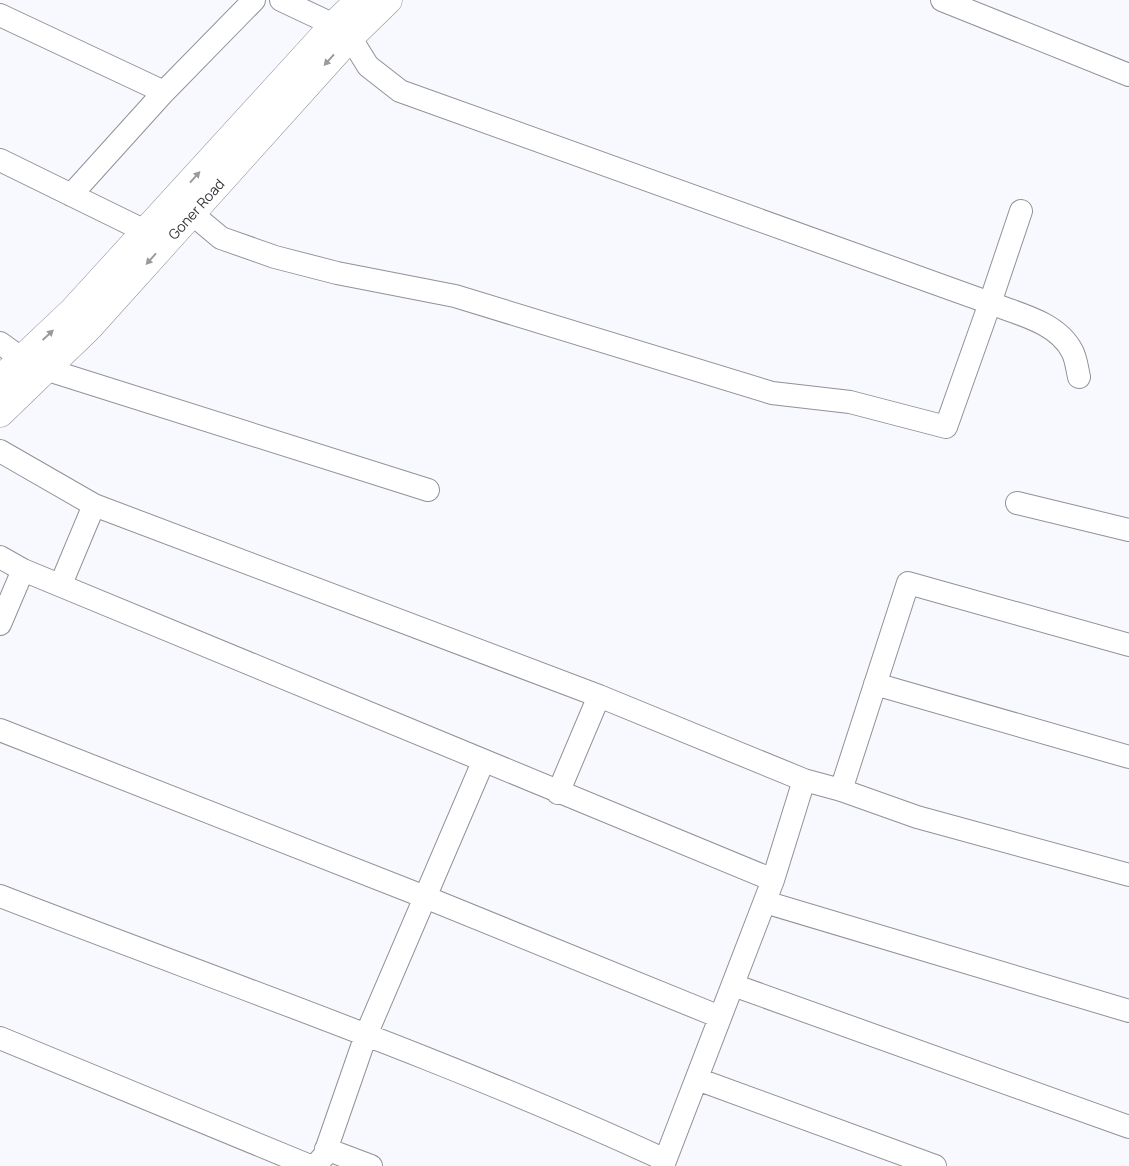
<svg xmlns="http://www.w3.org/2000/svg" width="1129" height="1166" viewBox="0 0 1129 1166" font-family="Manrope,sans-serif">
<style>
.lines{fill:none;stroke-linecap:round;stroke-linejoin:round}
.street-casing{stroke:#919197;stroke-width:24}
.secondary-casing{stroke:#919197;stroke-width:29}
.street{stroke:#fff;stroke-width:22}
.secondary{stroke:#fff;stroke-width:28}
.oneway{fill:#9a9a9c}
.labels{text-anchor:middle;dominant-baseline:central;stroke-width:4.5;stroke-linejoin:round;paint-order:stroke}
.street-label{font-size:14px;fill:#353538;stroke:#fff}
</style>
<rect width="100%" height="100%" fill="#f8f8ff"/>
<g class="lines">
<defs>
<path id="street" d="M281,0L334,25
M942,0L1129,75
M0,15L164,92
M0,160L145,231
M71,195L164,92L254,0
M179,203L221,238L275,257L337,273L455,296L772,393L850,402L946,427L990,303L400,91L368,66L350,37
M1021,211L990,303C1018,314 1057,322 1072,351C1076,358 1077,368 1079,377
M0,343L22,359L45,369L428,490
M0,451L94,505L599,696L804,780L841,790L917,817L1129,875
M1017,503L1129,530
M0,557L23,570L0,624
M23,570L773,880L663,1166
M61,584L94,505
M875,684L1129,757
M0,730L425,897L720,1017
M841,790L908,583L1129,645
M558,793L599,696
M773,880L804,780
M0,896C222,982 449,1060 665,1160
M765,902L1129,1011
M733,985L1129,1127
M0,1038L310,1166
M697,1079L935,1166
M326,1149L371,1166
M310,1166L317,1164L324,1156L366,1035L483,762"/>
<path id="secondary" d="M0,380L73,311L334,25L360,0
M0,413L89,327L350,37L388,0"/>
</defs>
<use href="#street" class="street-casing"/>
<use href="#secondary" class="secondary-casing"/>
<use href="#street" class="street"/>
<use href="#secondary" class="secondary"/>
</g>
<defs><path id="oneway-solid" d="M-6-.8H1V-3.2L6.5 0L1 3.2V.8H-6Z" transform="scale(1.25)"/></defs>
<g class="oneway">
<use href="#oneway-solid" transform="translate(329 60) rotate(132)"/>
<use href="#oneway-solid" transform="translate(195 177) rotate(-48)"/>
<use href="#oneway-solid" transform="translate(151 259) rotate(132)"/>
<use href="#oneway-solid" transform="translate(48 335) rotate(-43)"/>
</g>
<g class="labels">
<g class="street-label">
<text transform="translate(196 209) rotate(-48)">Goner Road</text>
</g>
</g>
</svg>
